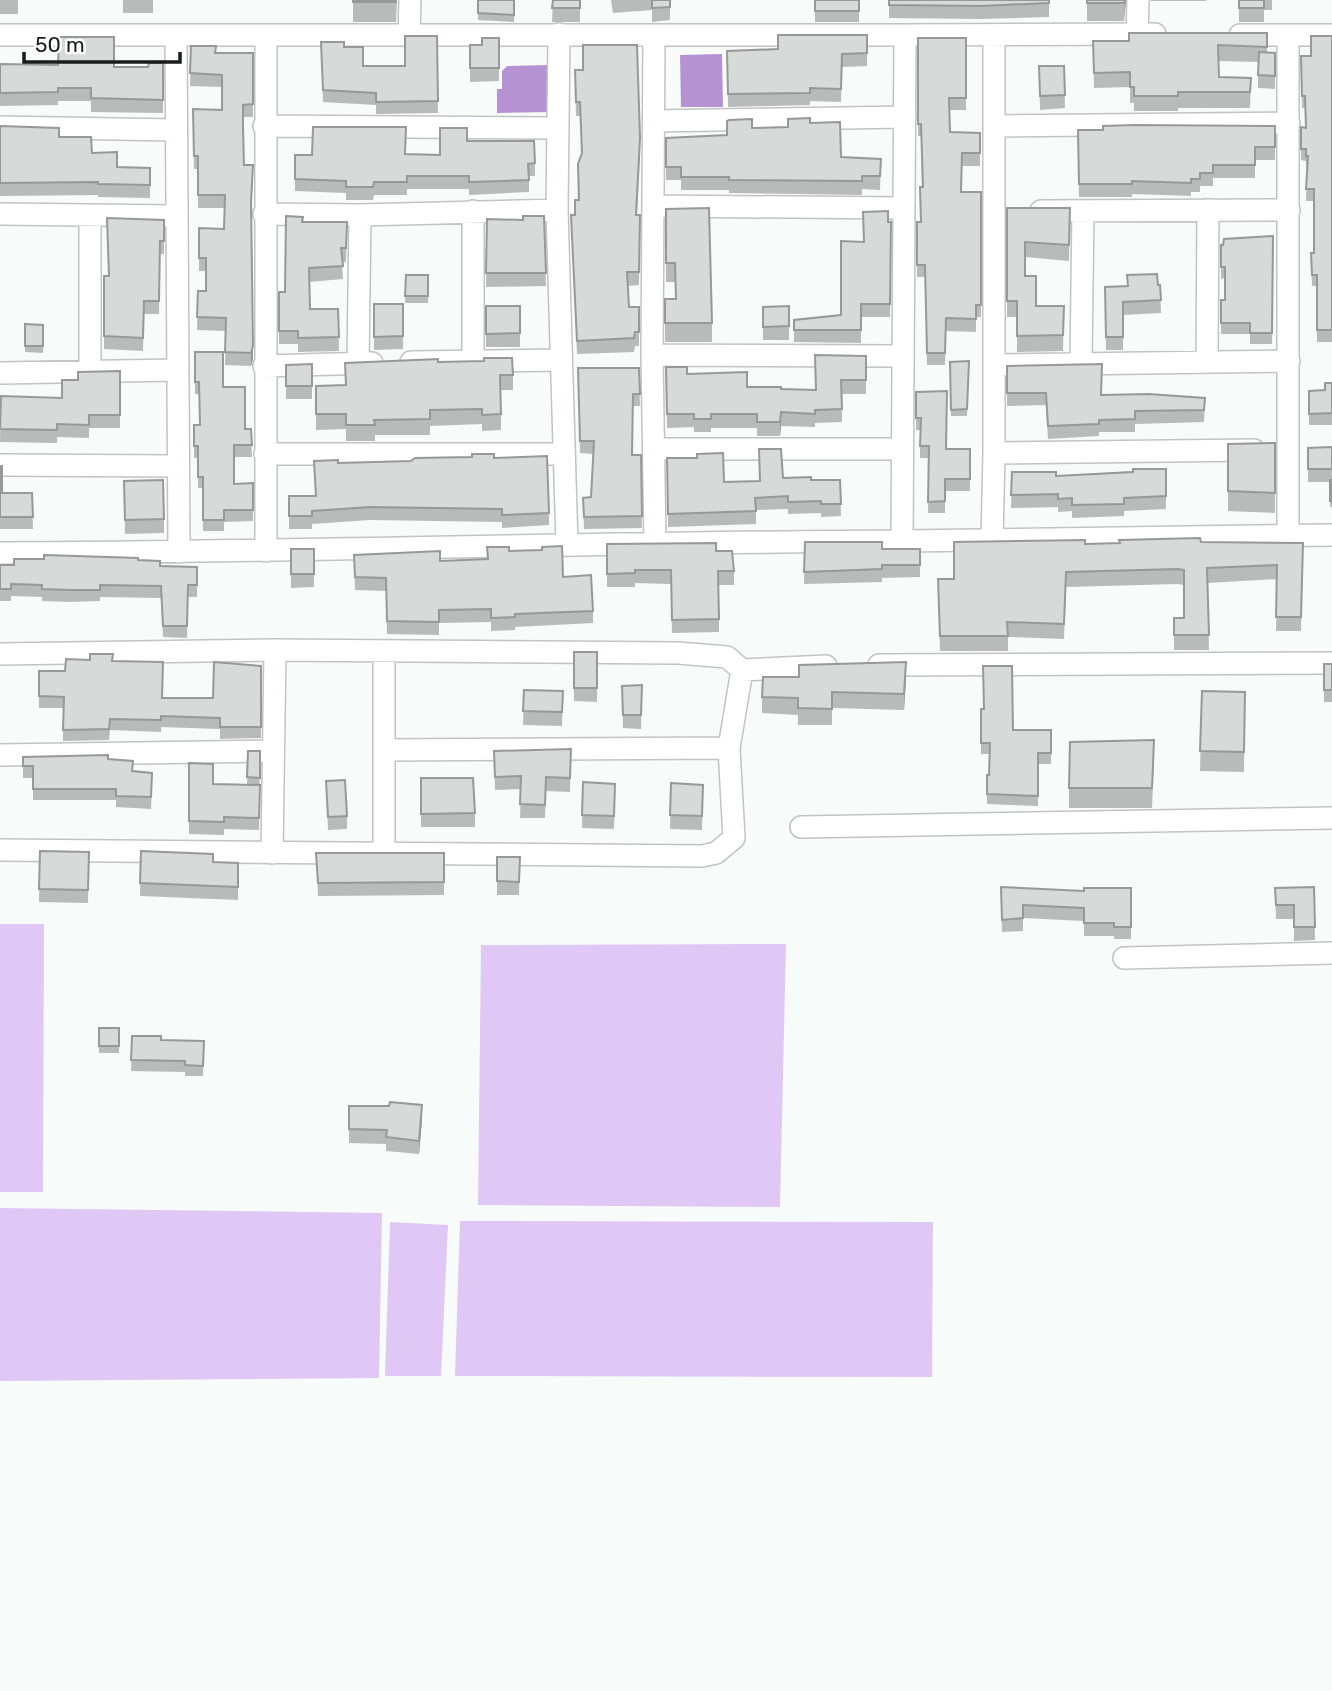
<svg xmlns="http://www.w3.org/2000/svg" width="1332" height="1691" viewBox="0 0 1332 1691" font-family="Rubik,sans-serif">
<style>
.green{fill:#e0c8f6}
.water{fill:#b592d1}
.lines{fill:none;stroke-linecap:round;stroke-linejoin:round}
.street-casing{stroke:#c0c4c2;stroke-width:24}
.street{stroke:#fff;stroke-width:21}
.wall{fill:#b8bbba}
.shaded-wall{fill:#969997}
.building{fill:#d6dad8;stroke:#969997;stroke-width:2}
</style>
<rect width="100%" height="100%" fill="#f7fbf9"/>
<path class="green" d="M0,924H44L43,1192H0Z
M786,944L780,1207L478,1205L481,945Z
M0,1208L382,1213L379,1378L0,1381Z
M460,1221L933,1222L932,1377L455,1376Z
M390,1222L448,1225L441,1376H385Z"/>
<path class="water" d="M722,54L723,107H681L680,55Z
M549,65L550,112L497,113V89H502V71L507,66Z"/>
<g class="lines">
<defs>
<path id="street" d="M409,34L410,0
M559,34L557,210L567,545
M1137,34L1138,0
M1155,34L905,35L902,541L1332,535
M0,35H905
M176,35L179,552
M1240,35H1332
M266,36V551
M654,36L652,355L655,542
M654,121L905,117
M264,126L556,128
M995,126L1289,123
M0,127L175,130
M653,206L904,208
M1041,211L1289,210
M0,214L177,216
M264,214L360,215L557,210
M652,355L902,356
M473,360V211
M411,362L560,360
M1207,362L1208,210
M358,363L360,215
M1081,364L1083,211
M994,365L1289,361
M264,366L372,363
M90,371V217
M0,373L177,370
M654,449H902
M994,453L1254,450
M265,454H563
M0,465L177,466
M1288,536V35
M992,540L994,453V36
M0,553C301,552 601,542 902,541
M384,651V853
M0,654L275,650L678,653L727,657L742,670L826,666
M879,665L1332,663
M384,750L729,748
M0,755L273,751
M801,827L1332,818
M0,850L702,856L716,853L734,838L729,748L742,670
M272,853L275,650
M1124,958L1332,953"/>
</defs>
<use href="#street" class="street-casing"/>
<use href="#street" class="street"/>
</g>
<path class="wall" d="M0,0H18V14H0Z
M123,0H153V13H123Z
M353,0H397L396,22H353Z
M478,0H515L514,22L478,20Z
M553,0H580V22H552Z
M611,0H670V20L652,22V10L613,13Z
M815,0H859V22H815Z
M889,0L1049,3V17L981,19L889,18Z
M1087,0H1126L1124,21H1087Z
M1151,0H1206V1H1151Z
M1239,0H1272V10H1264V22H1239Z
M1267,33V52L1275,53V89L1258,88V62L1218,61L1219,77L1251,78L1250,108H1178V111H1134V103H1130V87L1094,88L1093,41H1129Z
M867,35V66L842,67L841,102L810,101V105L728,107L727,51L778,49Z
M437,36L438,113L376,114V105L323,102L321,42L344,47L363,66H405Z
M1332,36V342H1317V286H1312L1311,253H1314V201H1306L1307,167H1306V161L1301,160V127L1306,128L1305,108H1302L1301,56H1311Z
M499,38V81L470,82V45H482Z
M918,38H966V110H950V132L980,133V166H962L961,192H981V317H976V332L946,331L945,365H927L925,277H917V222H921L922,187L921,136H918Z
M191,46L216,53H253V117H243L244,165L253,178L251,212L253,359L251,366L225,365L226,331L197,330L198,291H206V271H199V228L224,229V208H198V169H194L193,122L222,110V87L190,86Z
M163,63V113L91,112V101H58V105L0,106V64L148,67Z
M1039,66H1064L1065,108L1040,110Z
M575,70L640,152L637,215H640L639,285L627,286L629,307H639V346H635L634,352L577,354L571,215H575L578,200L582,155L580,116H576Z
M810,123L841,157L881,159L880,190L862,189V195L729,193V190H681V180H666V138L727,135L752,128L788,127Z
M0,126L59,137L92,153L117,167L150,168V198L98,197V195L0,196Z
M1275,126V160H1255V178H1213V186H1200V192H1191V196L1132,194V197H1079L1078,130Z
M467,141L535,163V176H529V192L469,195V189H407V195H374L373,200H346V193L295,191V155L405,154L440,155Z
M1007,208H1070L1069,261L1025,257V276L1036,306H1064L1063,351L1017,352V317H1007Z
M666,209L712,323V342H665V299H676L675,282H666Z
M544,216L546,286L486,287L487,219L523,220Z
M107,218L164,220V254H160L159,314H144L143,351L104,349V276H109Z
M302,222H347L346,262H342L343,279L309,282L310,309H338L339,351L298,352V344H279V292H285Z
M888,222H891L890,317H861V343L794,342V320L841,315L864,242Z
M1273,236L1272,344H1250V334H1221V300H1225V278L1221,279V245Z
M406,275H428V303H405Z
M1127,275L1160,285L1161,313L1123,315V350H1106L1105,287L1127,286Z
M374,304H403V349L374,350Z
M486,306H520V347H486Z
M789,306V340H763V307Z
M25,324L43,325V353L25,352Z
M195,352L223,387L245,429H251L252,457H234V484L253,483V521L224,522V531H203V488H198V458H194V425H200L199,394H195Z
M866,356V394H842V422L815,423V427L781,426L780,436H757V428H711V432H694V427L667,428L666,367L687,374L747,387L816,390Z
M969,361L967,416H951L950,362Z
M438,362L513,375V390H501V430L482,431V424L430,426V435H375V441H346V429L316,430V386L345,385Z
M312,364V399H286V365Z
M1007,366L1101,395L1205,398L1204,422L1135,424V432H1099V436L1048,439L1046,405L1007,406Z
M578,368H639L640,406H633L632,455H641L642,528L584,529L583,498L591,497L593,454L580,453Z
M120,371V428H89V438L57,437V443L0,442L1,396L62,398L78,380Z
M1332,383V425H1309V391L1325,390Z
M916,392L947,449H970V491H945V513H928L929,458H920V430H916Z
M1275,443V513L1228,511V444Z
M1332,447V507H1330V482H1308V448Z
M759,449L783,478L811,480H840L841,516L821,517V513L788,514V509L756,510V524L668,527L667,458L724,482L760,481Z
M494,458L549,513V525L502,528V522L370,520L312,524V529H289V496H315L338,463Z
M0,466L2,493H32L33,529H0Z
M1166,469V509L1124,511V516L1072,518V511L1058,512V507L1011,508L1012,472L1056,476Z
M124,481L164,519V533L125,534Z
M805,542L882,549H920V577L882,578V582L804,584Z
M1201,542L1303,543L1301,631H1276L1277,579L1207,583L1209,650H1174V618H1184V585L1178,584L1066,587L1064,639L1008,637V651H940L938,579H954L1085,544Z
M607,544L716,551L734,571V585H719V632L672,633L671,584L635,583V587H607Z
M291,549H314V587L291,588Z
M509,551L563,577L593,611V623L515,627V630L491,631V622L439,623V635L387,634L386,591L355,590L354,555L440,561L487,559Z
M138,560L160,566L197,567V597H188L187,638L163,637L161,598L100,597V601L70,602L42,601V597L11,596V601H0V565H14Z
M574,652H597V702L574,701Z
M112,661L162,698H213L261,666V738L220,739V729L161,727V732L110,730L109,740L63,741V708H39V671H65Z
M1324,664H1332V702H1324Z
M906,678L904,710L832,708V725H798V715L762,713V697Z
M642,685L641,729L623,728L622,686Z
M524,690L563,691L562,726L523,725Z
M1202,691L1245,692L1244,772L1200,771Z
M981,709L1013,730H1051V764H1038V806L987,804V775H989L990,754H981Z
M571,749L570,792L546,791L545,818H520L521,789L495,790L494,751Z
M248,751H260L259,830L224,829V835L189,834V763L213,784L247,785Z
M23,757L108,759L133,771L152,784L151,809L116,807V800H33V778H23Z
M1154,760L1152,808H1069V788Z
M421,778L475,813V827H421Z
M326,781L347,816V829L328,830Z
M583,782L615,784L614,829L582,828Z
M671,783L703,798L702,830L670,829Z
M40,851L89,852L88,903L39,902Z
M141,851L213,862L238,863V900L140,896Z
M316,853H444V895L318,896Z
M497,857H520L519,895H497Z
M1001,887L1084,891L1131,888V939H1114V936H1084V921L1023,918V931L1002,932Z
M1314,887L1315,940L1294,941V919H1276L1275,888Z
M99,1028H119V1053H99Z
M132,1036L161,1040L204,1041L203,1076H185V1072L131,1071Z
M349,1106L422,1119L419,1154L386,1151V1144L349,1143Z"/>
<path class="shaded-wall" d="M1125,0H1126L1124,21Z
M253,346V359L251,366V353Z
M781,412V426L780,436V422Z
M906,662V678L904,710V694Z
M422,1105V1119L419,1154V1141Z"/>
<path class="building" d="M353,0H396V2H353Z
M478,0H514V15L478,13Z
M553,0H580V8H552Z
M652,0H670V7L652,8Z
M815,0H859V11H815Z
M889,0H1049V3L981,6L889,5Z
M1087,0H1125L1124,3H1087Z
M1239,0H1264V8H1239Z
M1129,33H1267V47L1218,45L1219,77L1251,78L1250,92H1178V96H1134V87H1130V72L1094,73L1093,41H1129Z
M778,35H867V53L842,54L841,89L810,88V93L728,94L727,51L778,49Z
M405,36H437L438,101L376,102V93L323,90L321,42H344V47H363V66H405Z
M1311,36H1332V330H1317V275H1312L1311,253H1314V189H1306L1308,156H1306V149H1301V127L1306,128L1305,96H1302L1301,56H1311Z
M59,37H114V67H148L149,63H163V100L91,98V88H58V92L0,93V64L58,65Z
M482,38H499V68H470V45H482Z
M918,38H966V98H949L950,132L980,133V153H962L961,192H981V305H976V319L946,318L945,353H927L925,265H917V222H921L920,187H923L921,124H918Z
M583,45H637L640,138L636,215H640L639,272H627L629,307H639V332H635L634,338L577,341L571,215H575V200H579L578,164L582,153L580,102H576L575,70H583Z
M191,46H216L215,53H253V104L243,105V127L244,165H253L251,202L253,346L251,353L225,352L226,318L197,317L198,291H206V258H199V228L224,229L225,195H198V156H194L193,109L222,110V75L190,73Z
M1259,52L1275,53V76L1258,75Z
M1039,66H1064L1065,95L1040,96Z
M810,118V123L840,122L841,157L881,159L880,176H862V181L729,180V177H681V167H666V138L727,135V121L729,120L752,119V128L788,127V119Z
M1134,125L1275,126V147H1255V165H1213V173H1200V179H1191V183L1132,181V184H1079L1078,130H1103V126Z
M0,126L59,128V137H91L92,153L117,152V167L150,168V185L98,184V182L0,183Z
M313,127H406L405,154L440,155V128H467V141H534L535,163L528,164L529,180L469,182V176H407V182H374L373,187H346V181L295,179V155H312Z
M709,208L712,323H665V299H676L675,263H666V209Z
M1007,208H1070L1069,245L1025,242V276H1036V306H1064L1063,335L1017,336V301H1007Z
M888,211V222H891L890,304H861V330H794V320L841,315V241L864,242L863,212Z
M286,216L303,217L302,222H347L346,248H341L343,266L309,268L310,309H338L339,337L298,338V331H279V292H285Z
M523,216H544L546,273H486L487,219L523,220Z
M107,218L164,220V241H160L159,301H144L143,338L104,336V276H109Z
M1273,236L1272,333H1250V323H1221V300H1225V267H1221V245H1223L1224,239Z
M1157,274L1158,285H1160L1161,300L1123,302V337H1106L1105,287L1128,286L1127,275Z
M406,275H428V296H405Z
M374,304H403V336L374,337Z
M486,306H520V333L486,334Z
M789,306V326L763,327V307Z
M25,324L43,325V346H25Z
M195,352H223V387H245V429H251L252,445H234V484L253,483V510H224V520H203V477H198V446H194V425H200L199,382H195Z
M815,355L866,356V380H841L842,409L815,410V414L781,412L780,422H757V414H711V419H694V414H667L666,367H687V374L747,372V387H781V389L816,390Z
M484,358H512L513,375H500L501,414L482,415V409L430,410V419L374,420L375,425H346V414H316V386L346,385L345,363L438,359V362L484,361Z
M969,361L967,409L951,410L950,362Z
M312,364V386H286V365Z
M1102,364L1101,395L1149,394L1205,398L1204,410L1135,411V419L1099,420V424L1048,426L1046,393H1007V366Z
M578,368H639L640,394H633L632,455H641L642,516L584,517L583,498L591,497L594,441H580Z
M120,371V415H89V425L57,424V430L0,429L1,396L62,398V380H78V372Z
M1325,383H1332V413L1309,414V391L1325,390Z
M947,391L946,449H970V479H945V501L928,502L929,446H920L921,418H916V392Z
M1275,443V493L1228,491V444Z
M1332,447V469H1308V448Z
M759,449H781L783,478L811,477V480H840L841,504H821V501L788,502V496L755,498L756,511L668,514L667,458H697V454L723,453L724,482L760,481Z
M472,454H494V458L547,456L549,513L502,515V509L370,507L312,511V516H289V496H316L314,461L338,460V463L411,461L415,458L472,457Z
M0,466H2V493H32L33,517H0Z
M1133,469H1166V496L1124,498V504L1072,505V498L1058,499V494L1011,495L1012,472H1056V476L1133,472Z
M163,480L164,519L125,520L124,481Z
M1330,480H1332V501H1330Z
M1200,538L1201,542L1303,543L1301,617H1276L1277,565L1207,568L1209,635H1174V618H1184V570L1178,569L1066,572L1064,624L1007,622L1008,636H940L938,579H954V542L1085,540V544L1120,543L1119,540Z
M805,542H882V549H920V565H882V569L804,572Z
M716,543V551H732L734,571H718L719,619L672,620L671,570H635V573L607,574V544Z
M562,546L563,577L591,575L593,611L515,614V617L491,618V609L439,610V622L387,621L386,578L355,577L354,555L440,551V561L488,559L487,547H509V551L542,550V547Z
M291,549H314V574H291Z
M44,555L138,558V560L160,561V566L197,567V585H188L187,626H163L161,586L100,585V590H70L42,589V585L11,584V589H0V565H14V559H44Z
M574,652H597V688H574Z
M90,654H113L112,661L163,662L162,698H213L214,662L261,666V727H220V718L161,716V720L110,719L109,729L63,730L64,697L39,696V671H65L66,659L90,660Z
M906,662L904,694L832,692V709L798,708V698L762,697L763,677H799V665Z
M1324,664H1332V690H1324Z
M983,666H1012L1013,730H1051V753H1038V796L987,794V775H989L990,743H981V709H984Z
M642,685L641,715H623L622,686Z
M524,690L563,691L562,712L523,711Z
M1202,691L1245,692L1244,752L1200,751Z
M1154,740L1152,788H1069L1070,742Z
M571,749L570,778L546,777L545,805L520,804L521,776L495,777L494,751Z
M248,751H260V778L247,777Z
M108,755V759L133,761L132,771L152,773L151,797L116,796V789H33V766H23V757Z
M189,763L213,764V784L260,785L259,818L224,817V822L189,821Z
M421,778H473L475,813L421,814Z
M345,780L347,816L328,817L326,781Z
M583,782L615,784L614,816L582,815Z
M671,783L703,785L702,816L670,815Z
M40,851L89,852L88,890L39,889Z
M141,851L213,854V862L238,863V887L140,883Z
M316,853H444V882L318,883Z
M497,857H520L519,882L497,881Z
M1001,887L1084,891V888H1131V927H1114V923H1084V908L1023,905V918L1002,920Z
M1314,887L1315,927H1294V905H1276L1275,888Z
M99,1028H119V1046H99Z
M132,1036H161V1040L204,1041L203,1066L185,1065V1061L131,1060Z
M390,1102L422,1105L419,1141L386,1137L387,1130L349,1129V1106H389Z"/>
<path d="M24 52v10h156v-10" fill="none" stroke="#1a1b1b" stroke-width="3.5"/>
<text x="35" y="52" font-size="21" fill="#1a1b1b" stroke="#ffffff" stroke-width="5" paint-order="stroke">50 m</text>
</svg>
